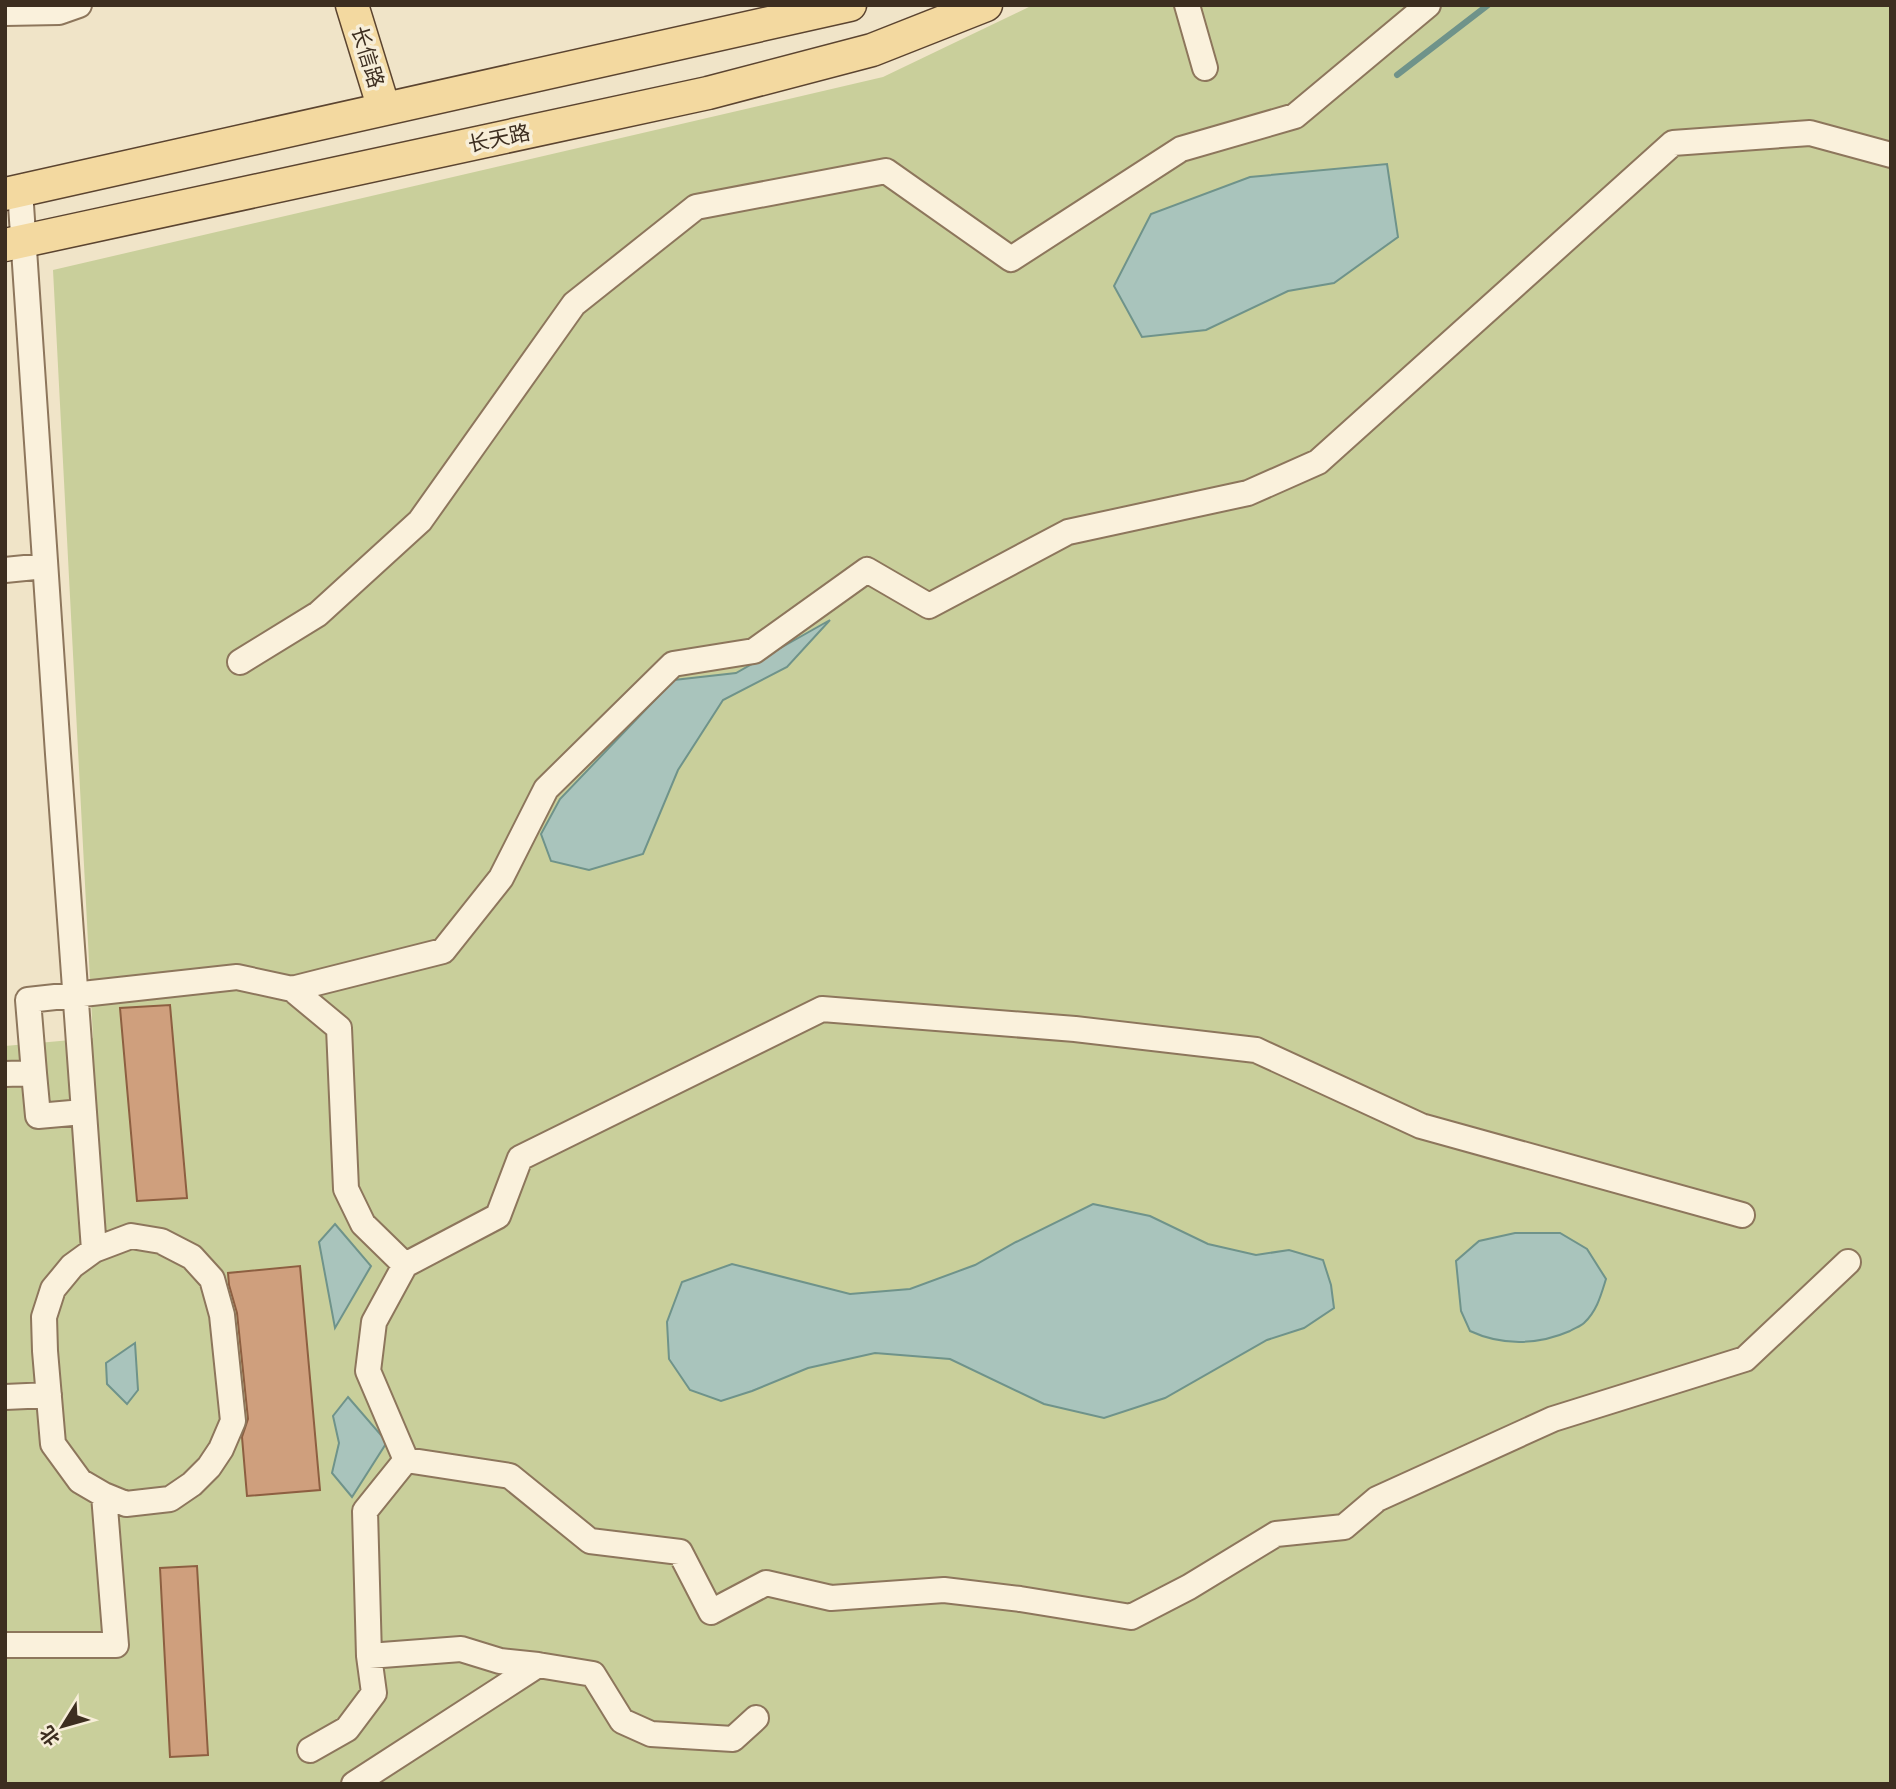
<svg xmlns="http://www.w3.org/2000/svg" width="1896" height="1789" viewBox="0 0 1896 1789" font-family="Lora,'Noto Sans SC',serif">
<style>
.green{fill:#c9cf9b}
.water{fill:#a9c4bc;stroke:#6f938a;stroke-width:2}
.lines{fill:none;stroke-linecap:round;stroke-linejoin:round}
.stream{stroke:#6f938a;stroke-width:6}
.building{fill:#cf9f7d;stroke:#8d5f41;stroke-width:2}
.minor-casing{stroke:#8d765c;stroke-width:28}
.major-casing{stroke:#5b4430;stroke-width:35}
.minor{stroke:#faf1dc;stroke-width:24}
.major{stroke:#f3d9a0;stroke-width:32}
.labels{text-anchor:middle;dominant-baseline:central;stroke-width:7;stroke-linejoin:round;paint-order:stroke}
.street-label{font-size:21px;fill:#3d2e20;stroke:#f7eed8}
</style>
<rect width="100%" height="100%" fill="#f0e4c8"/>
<path class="green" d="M1033,5H1891V1784H5V1046L93,1038L53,270L883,77Z"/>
<path class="water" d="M1387,164L1398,237L1334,283L1288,291L1206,330L1142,337L1114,286L1151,214L1250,177Z
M830,620L787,667L723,700L678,770L643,854L589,870L551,861L541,834L560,799L674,680L736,673Z
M1093,1204L1150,1216L1208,1244L1256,1255L1289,1250L1323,1260L1331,1285L1334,1308L1304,1328L1267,1340L1165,1398L1104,1418L1044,1404L950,1359L875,1353L808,1368L752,1391L721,1401L690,1390L669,1359L667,1322L682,1282L732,1264L850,1294L910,1289L975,1265L1016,1242Z
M335,1224L371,1266L335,1328L319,1242Z
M1515,1233H1560L1587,1249L1606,1279C1601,1295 1597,1311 1584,1323C1581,1326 1575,1328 1570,1331C1538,1345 1502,1346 1470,1331L1461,1311L1456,1261L1479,1241Z
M135,1343L138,1390L127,1404L107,1384L106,1363Z
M348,1397L387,1442L352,1497L332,1473L339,1443L333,1416Z"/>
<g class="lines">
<path class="stream" d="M1397,75L1488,5"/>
</g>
<path class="building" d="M170,1005L187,1198L137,1201L120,1008Z
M300,1266L320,1490L247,1496L242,1437L248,1419L237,1313L229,1285L228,1273Z
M197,1566L208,1755L170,1757L160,1568Z"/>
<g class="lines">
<defs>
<path id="minor" d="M1187,5L1205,68
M5,13L59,12L79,5
M20,190L58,754L94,1250
M5,570L45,566
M240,662L318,614L420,521L574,304L696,207L886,171L1011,259L1181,149L1295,116L1428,5
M292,989L443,951L501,878L546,789L673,664L754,651L867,570L929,606L1068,532L1248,493L1318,462L1673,143L1810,133L1891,155
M34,1073L28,1000L237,977L292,989L339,1028L346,1189L363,1224L405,1265L374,1322L368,1371L406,1460L365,1511L369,1656L374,1693L347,1729L310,1750
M5,1074L34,1073L38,1116L83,1112
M131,1236L161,1241L192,1257L212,1279L222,1315L233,1421L221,1449L209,1467L192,1484L170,1499L126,1504L104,1495L80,1481L53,1444L45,1351L44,1317L53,1289L72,1266L94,1250Z
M405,1265L498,1216L520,1158L822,1009L1075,1029L1256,1050L1421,1126L1742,1215
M5,1397L49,1395
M406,1460L510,1476L590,1541L680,1552L711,1612L766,1583L831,1598L944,1590L1020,1599L1131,1617L1189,1587L1276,1534L1344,1527L1377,1499L1553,1419L1745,1359L1848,1262
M5,1645H116L104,1495
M369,1656L461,1649L500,1661L538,1665L593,1674L622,1721L651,1734L733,1739L756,1718
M354,1784L538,1665"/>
<path id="major" d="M352,5L384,109
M5,194L850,5
M5,245L708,93L872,50L986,5"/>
</defs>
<use href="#minor" class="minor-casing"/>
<use href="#major" class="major-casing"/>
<use href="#minor" class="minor"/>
<use href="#major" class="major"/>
</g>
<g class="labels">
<g class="street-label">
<text transform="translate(368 57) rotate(73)">长信路</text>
<text transform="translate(499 138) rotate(-12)">长天路</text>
</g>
</g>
<rect width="1896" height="1789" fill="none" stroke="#3d2e20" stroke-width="14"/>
<g transform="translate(63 1726) rotate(233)" stroke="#f7eed8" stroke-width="5" paint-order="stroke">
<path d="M0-5L12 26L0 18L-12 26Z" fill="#3d2e20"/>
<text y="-10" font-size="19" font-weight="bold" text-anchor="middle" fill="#3d2e20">北</text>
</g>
</svg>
